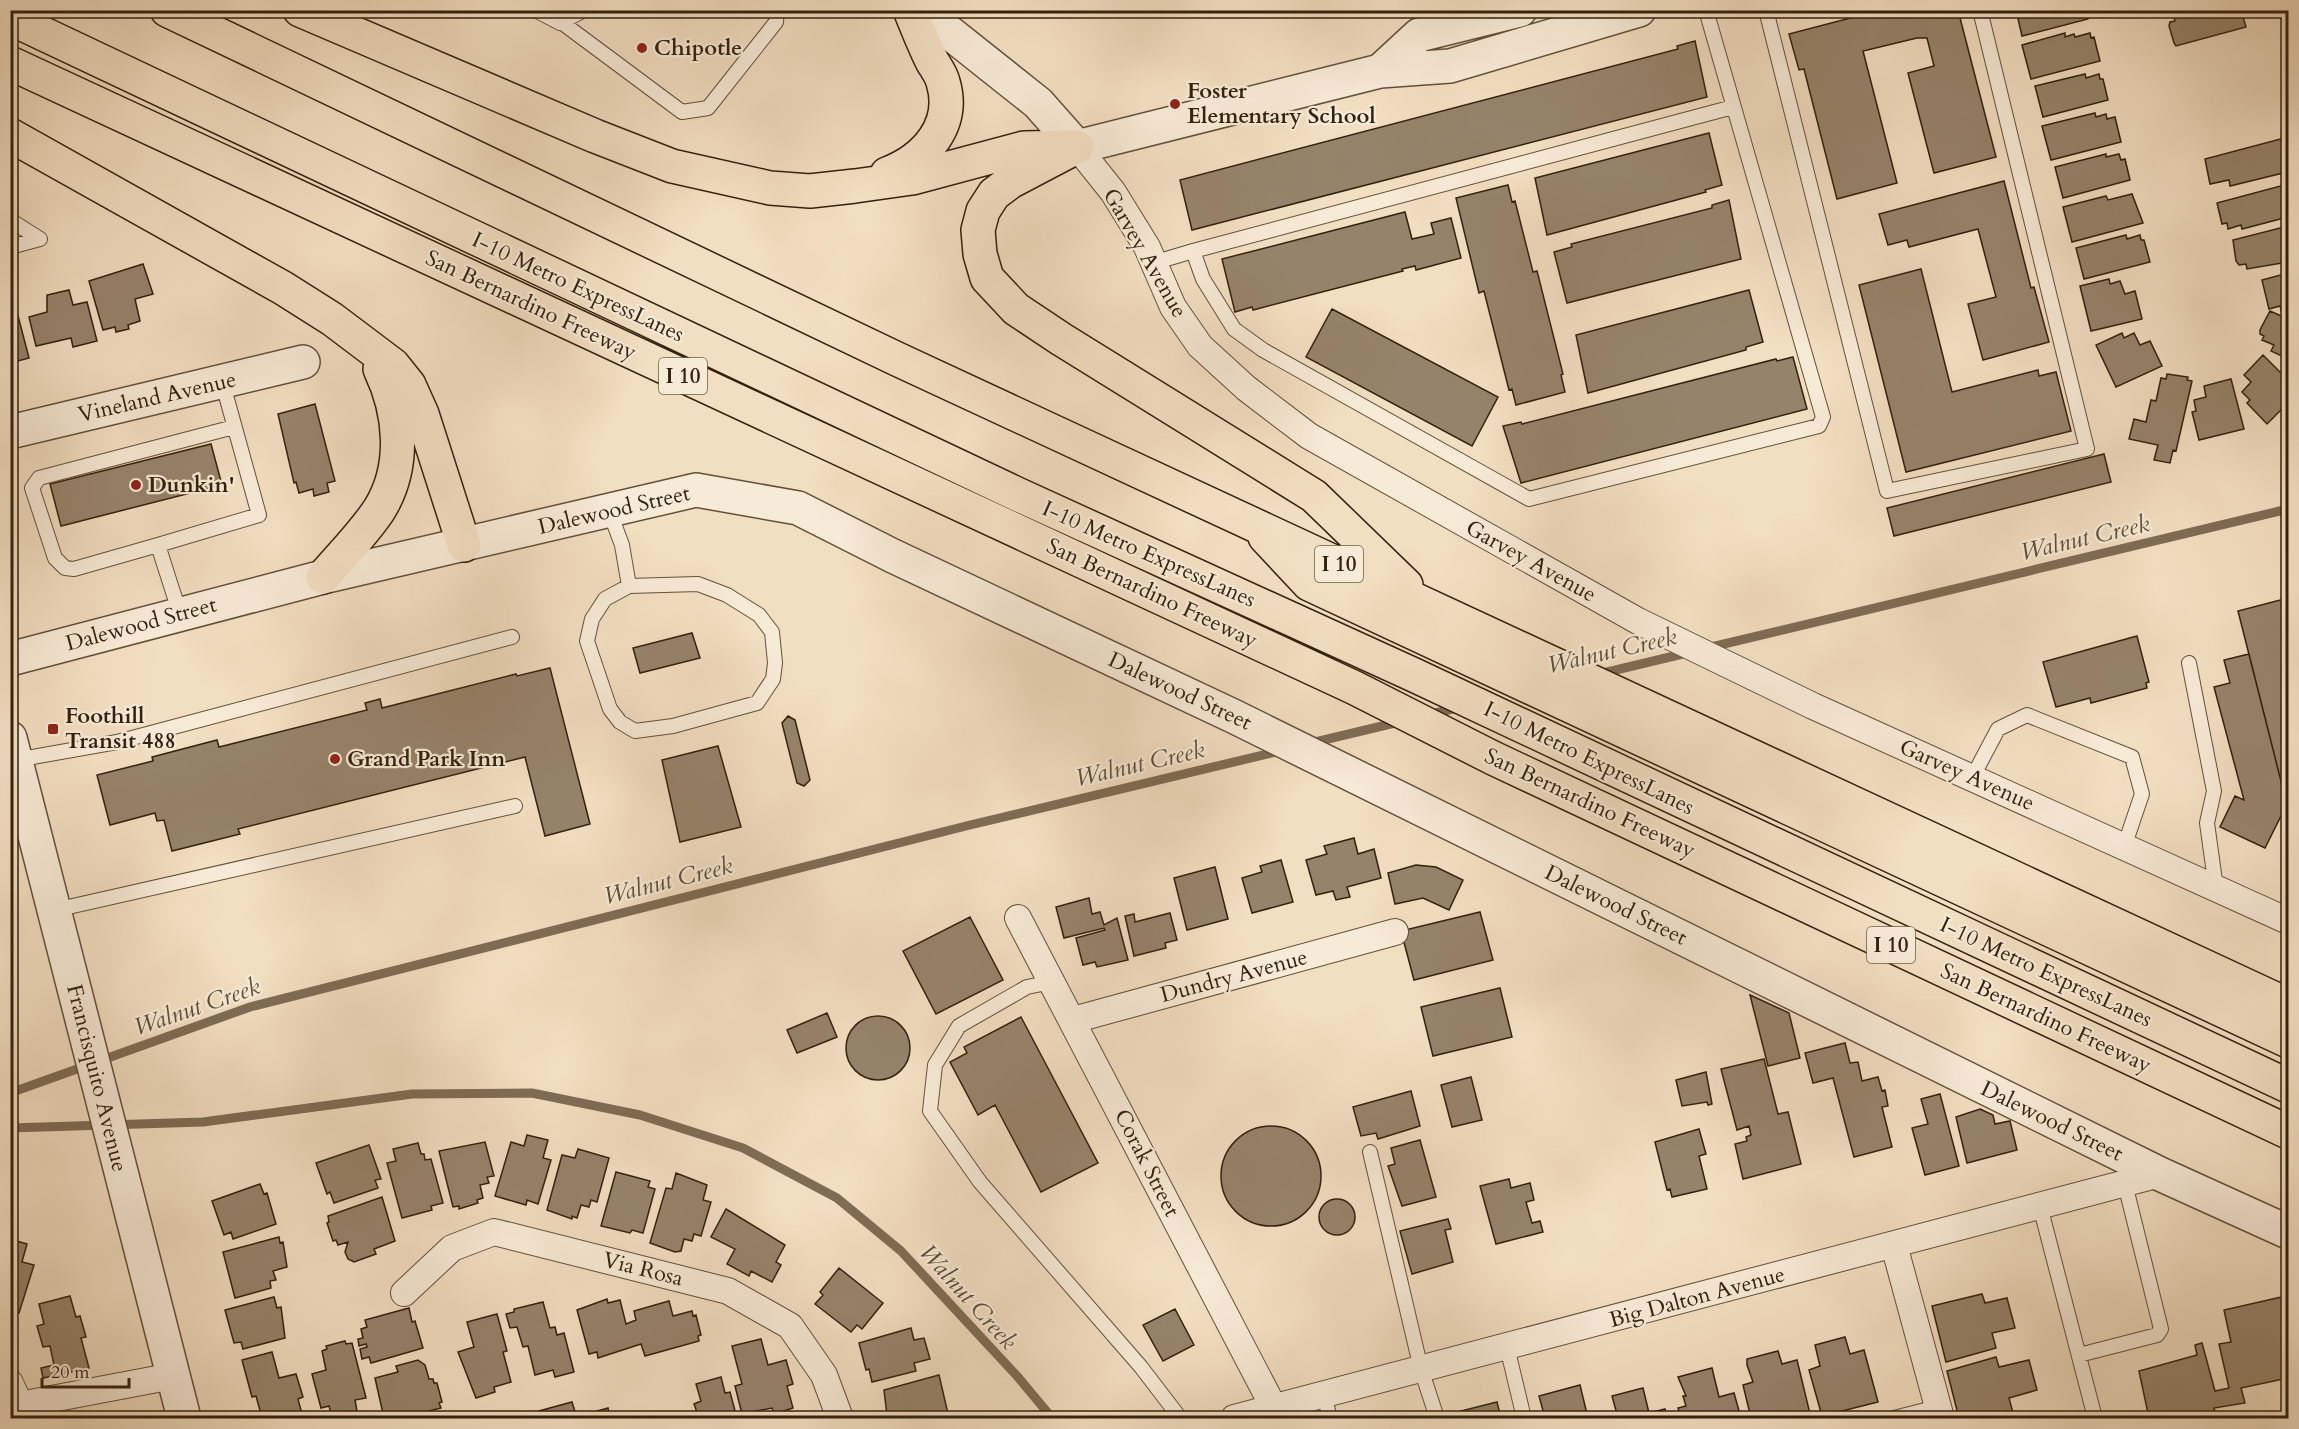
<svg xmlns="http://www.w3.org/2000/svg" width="2299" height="1429" viewBox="0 0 2299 1429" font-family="Cardo,serif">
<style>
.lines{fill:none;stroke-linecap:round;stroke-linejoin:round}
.stream{stroke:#7e6c54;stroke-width:9}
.building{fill:#96836b;stroke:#32210d;stroke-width:1.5}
.service-casing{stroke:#62503a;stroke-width:16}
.minor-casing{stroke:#62503a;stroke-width:28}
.tertiary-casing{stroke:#62503a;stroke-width:36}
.motorway-casing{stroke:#32210d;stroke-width:36}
.service{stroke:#f7ead7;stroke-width:14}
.minor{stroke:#f7ead7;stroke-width:26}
.tertiary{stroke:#f7ead7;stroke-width:33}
.motorway{stroke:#f2dec1;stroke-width:33}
.poi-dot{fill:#8f2418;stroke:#f7ead7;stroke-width:2}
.labels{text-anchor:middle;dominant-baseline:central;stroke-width:4.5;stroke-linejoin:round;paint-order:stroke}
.shield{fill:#f7ead7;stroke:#6d5d4a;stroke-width:1.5}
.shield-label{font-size:21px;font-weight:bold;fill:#32210d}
.poi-label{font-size:22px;font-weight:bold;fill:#32210d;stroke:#f7ead7;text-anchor:start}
.street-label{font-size:22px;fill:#32210d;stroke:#f7ead7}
.water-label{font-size:24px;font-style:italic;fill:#5e4d37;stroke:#f7ead7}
</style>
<rect width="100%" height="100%" fill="#f2dec1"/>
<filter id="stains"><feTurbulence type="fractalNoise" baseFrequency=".00333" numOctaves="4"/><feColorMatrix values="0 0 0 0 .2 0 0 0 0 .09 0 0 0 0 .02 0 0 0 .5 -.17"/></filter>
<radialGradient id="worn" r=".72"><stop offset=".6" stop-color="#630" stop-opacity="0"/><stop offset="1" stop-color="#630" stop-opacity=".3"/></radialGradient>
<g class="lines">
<path class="stream" d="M1707,648L2288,509
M1599,674L1691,652
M1427,715L1461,707
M1311,743L1399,722
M10,1093L250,1007L970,825L1280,751
M10,1128L203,1122L412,1094L532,1093L640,1115L743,1148L837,1198L901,1251L1017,1376L1052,1418"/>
</g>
<path class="building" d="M1881,10H1958L1996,157L1934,173L1908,73L1934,66L1927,38H1917L1863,51L1897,183L1837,199L1804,69L1799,70L1789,34Z
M2016,10H2087L2088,16V19L2022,36Z
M2241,10L2246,27L2176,46L2174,43L2169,26L2170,22L2175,21L2173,14L2186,10Z
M2279,10H2288V46Z
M2065,33V37L2074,34L2075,37L2090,33L2091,38L2094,37L2100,61L2031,79L2022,45Z
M1695,41L1707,97L1192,230L1180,180L1678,49L1677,46Z
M2085,74L2086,78L2099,74L2100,79H2103L2108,100L2043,117L2035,86Z
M2095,113L2096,117L2106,114L2107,119L2115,117L2121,142L2051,160L2042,126Z
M1709,133L1722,185L1705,190L1706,192L1547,235L1535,178Z
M2288,137V169L2283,173L2230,186L2229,180L2210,184L2205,159Z
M2106,154V157L2119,154L2121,160L2125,159L2130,180L2063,198L2055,167Z
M2004,181L2031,288L2034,287L2049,342L1983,360L1968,304L1996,297L1978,229L1909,247L1907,240L1888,245L1879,214Z
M2288,184V217L2242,229L2241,225L2228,229L2227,223L2222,224L2217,203Z
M1508,185L1512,202L1515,201L1533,272L1537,271L1563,374L1561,375L1565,392L1516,405L1512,389L1509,390L1484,291L1479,293L1456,198Z
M2132,194L2143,223L2072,242L2063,207L2106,196L2108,200Z
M1729,200L1741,259L1567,303L1554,252L1572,247L1571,244L1712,208V205Z
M1405,212L1412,239L1434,234L1431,223L1451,218L1461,258L1416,270L1415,266L1402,269L1403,271L1253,310L1252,307L1235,312L1222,259Z
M2288,226V262L2247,269L2246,264L2239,265L2236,261L2233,240Z
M2126,235L2127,239L2140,235L2141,240H2144L2150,262L2084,279L2076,248Z
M143,264L153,294L135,299L140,321L128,325L129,329L116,332L115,327L103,330L89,281Z
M1921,269L1952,392L2038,370L2039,376L2056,372L2071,431L1906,472L1859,285Z
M2288,273V315L2283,317L2280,306L2269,309L2262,280Z
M2109,279L2110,284L2120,281L2125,294L2135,291L2142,319L2091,331L2080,286Z
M11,289L29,358L10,363V290Z
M69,290L73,305L87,302L97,341L73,347L71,338L36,346L29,317L47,312V295Z
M1749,290L1763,342L1746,347V350L1588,393L1576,335Z
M1332,309L1498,397L1472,446L1306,357Z
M2270,311L2288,319V359L2271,351L2274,345L2262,340L2264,336L2260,334V330Z
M2122,333L2124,338L2134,333L2140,345L2150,341L2162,366L2116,387L2096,345Z
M2263,355L2288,380V403L2267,424L2247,403L2250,400L2242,392L2251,382L2244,375Z
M1793,357L1807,409L1521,483L1503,426L1521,422L1522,424L1776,359L1777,361Z
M2167,374L2188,377L2187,380L2192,381L2176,451L2173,450L2170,463L2154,460L2158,445L2129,439L2134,419L2146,422L2151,400L2156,401L2161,378L2166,379Z
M2231,379L2244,429L2199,440L2192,412L2196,411L2194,400L2206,397L2204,386Z
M315,404L335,481L327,483L329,492L314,496L313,489L299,493L296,482L294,483L278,414Z
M211,444L222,485L61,526L50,484Z
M2104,454L2111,482L1894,536L1887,508Z
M2288,598V809L2238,611Z
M692,633L700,658L640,673L633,648Z
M2137,636L2149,682L2146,683L2147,688L2091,703L2090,698L2056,707L2043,662Z
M2249,654L2288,809V814L2281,816L2265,848L2220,827L2235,796L2244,800L2214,687L2230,683L2224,660Z
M550,668L590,824L545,836L525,757L238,829L240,834L172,851L164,820L157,821L155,813L110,825L97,775L153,761L152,757L217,740L219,747L367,710L365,703L380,699L382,708L516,674L517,676Z
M788,716L795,720L810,780L804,786L797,783L782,723Z
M718,746L741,827L680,842L662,760Z
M1354,838L1358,854L1374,849L1381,878L1347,887L1350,897L1336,900L1333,891L1316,895L1306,860L1327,854L1324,846Z
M1281,860L1293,902L1252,913L1242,878L1262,872L1260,866Z
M1416,865L1436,867L1463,880L1449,910L1423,898L1395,904L1388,873Z
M1215,867L1228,919L1187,930L1174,878Z
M1089,898L1092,914L1100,912L1104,925L1117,918L1128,960L1097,967L1095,962L1083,965L1076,938L1105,930L1104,928L1064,938L1056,907Z
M1480,912L1493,960L1414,980L1401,931Z
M1170,913L1177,940L1165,943L1166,948L1134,956L1125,916L1134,914L1135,922Z
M970,917L1003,980L936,1014L903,951Z
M1500,988L1512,1037L1433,1056L1421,1007Z
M1750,995L1789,1013L1800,1058L1768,1066Z
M827,1013L837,1037L797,1053L787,1030Z
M846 1048a32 32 0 1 1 64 0a32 32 0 1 1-64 0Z
M1021,1017L1098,1163L1041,1192L995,1105L978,1115L950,1062L967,1053L964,1047Z
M1845,1043L1850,1063L1858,1062L1862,1081L1878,1077L1882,1091L1885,1090L1888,1106L1882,1107L1892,1147L1854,1157L1833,1078L1813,1083L1805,1053Z
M1764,1059L1778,1114L1788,1112L1801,1164L1743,1179L1735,1144L1747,1141L1746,1137L1751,1135L1749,1126L1737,1130L1721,1069Z
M1706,1072L1712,1104L1708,1105L1707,1102L1682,1106L1676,1080Z
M1471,1077L1482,1120L1452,1127L1441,1085Z
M1411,1091L1420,1126L1378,1139L1376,1133L1361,1136L1353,1107Z
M1940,1094L1959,1166L1925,1175L1912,1128L1928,1124L1921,1099Z
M1980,1109L1993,1115L1995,1124L2010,1121L2017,1150L1967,1163L1956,1117Z
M1221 1176a50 50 0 1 1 100 0a50 50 0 1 1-100 0Z
M1699,1129L1706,1154L1699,1156L1707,1189L1672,1197L1670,1189L1667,1190L1655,1142Z
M527,1135L548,1140L543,1158L551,1160L538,1204L527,1200L526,1205L495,1196L511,1142L524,1146Z
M1420,1140L1436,1197L1402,1206L1388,1166L1395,1164L1391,1148Z
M485,1142L494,1176L487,1177L489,1183L480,1185L483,1198L477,1200L478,1203L459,1209V1206L453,1207L439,1151Z
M418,1143L421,1154H424L425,1160L431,1159L443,1203L431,1206L432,1210L402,1218L387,1163L396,1161L393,1149Z
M369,1145L381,1179L375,1180L378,1188L334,1203L330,1192L327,1194L316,1163Z
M578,1149L609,1158L597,1202L591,1200L589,1207L581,1205L577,1218L572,1216V1219L547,1210L562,1155L575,1158Z
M616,1172L650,1181L648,1187L655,1189L643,1233L632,1230L630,1233L601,1226Z
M676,1173L707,1185L703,1200L711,1202L701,1236L694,1234L692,1241L684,1239L681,1251L675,1252L650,1243L666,1188L672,1189Z
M1509,1179L1511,1188L1530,1183L1534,1200L1526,1202L1532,1223L1540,1221L1543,1232L1496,1244L1480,1186Z
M260,1184L264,1194L267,1193L276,1224L233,1239L231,1232L224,1235L212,1201Z
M382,1197L395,1241L374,1249L376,1254L354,1262L348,1259L345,1252L348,1242L338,1245L336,1240L333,1241L327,1223L329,1222L328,1216Z
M1319 1217a18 18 0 1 1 36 0a18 18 0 1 1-36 0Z
M726,1209L785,1245L776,1262L781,1265L772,1282L751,1271L749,1276L727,1264L735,1249L711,1237Z
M1448,1219L1451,1229L1445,1230L1453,1262L1412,1274L1400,1231Z
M279,1237L280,1243L283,1242L287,1267L273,1271L276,1280L270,1281L271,1288L235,1298L223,1252Z
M10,1239L27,1244L22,1262L34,1265L19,1313L10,1310Z
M839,1268L883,1303L862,1329L857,1325L851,1332L815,1304L823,1295L820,1292Z
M1982,1294L1985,1303L2007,1298L2015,1328L1992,1333L1996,1348L1946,1362L1932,1306Z
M70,1296L76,1317L80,1316L86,1337L81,1338L89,1368L43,1378L41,1368L54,1365L50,1346L43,1347L37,1326L44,1324L39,1304Z
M2286,1296L2288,1309V1378L2241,1388L2245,1403L2214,1408L2217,1418H2149L2139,1371L2197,1355L2195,1345L2202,1343L2215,1391L2229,1388L2219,1344L2231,1342L2224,1310Z
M274,1297L277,1308L281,1307L285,1338L243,1349L241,1342L234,1343L225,1310Z
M607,1299L608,1303L620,1300L626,1324L636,1320L634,1311L669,1301L673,1316L692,1311L693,1316L696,1315L701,1335L698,1336L699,1341L645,1356L641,1344L598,1358L597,1352L589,1354L577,1310Z
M543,1302L550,1328L555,1327L557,1335L564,1333L574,1372L555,1377L553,1370L535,1375L528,1346L523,1347L517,1327L510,1328L506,1314L514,1312V1309Z
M409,1308L412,1322L415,1321L423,1348L371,1363L369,1357L362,1359L360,1349L367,1347L366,1344L359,1346L358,1339L363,1338L361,1329L367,1327L365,1320Z
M1175,1309L1194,1345L1163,1361L1143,1325Z
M497,1314L507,1351L503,1352L511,1382L494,1387L495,1392L476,1398L458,1352L474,1347L467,1322Z
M911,1328L914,1340L924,1338L930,1359L914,1363L916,1371L872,1382L869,1369L866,1370L859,1343Z
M1845,1337L1850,1354L1864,1350L1878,1402L1822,1416L1809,1370L1820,1366L1815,1345Z
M761,1339L768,1365L786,1360L793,1384L787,1386L793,1408L774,1414L772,1408L742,1414L735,1386L742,1384L732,1346Z
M345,1341L346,1344L352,1343L366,1398L355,1400L357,1411L332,1418L329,1406L321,1408L312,1374L326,1370L322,1351L327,1349L326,1346Z
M1778,1351L1782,1364L1797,1360L1811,1418H1751L1743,1385L1753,1382L1747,1365V1359Z
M272,1352L279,1378L296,1374L303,1397L298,1399L303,1418H262L256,1396L252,1397L242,1360Z
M1996,1357L1999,1367L2029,1360L2037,1390L2009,1398L2013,1413L1991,1418H1959L1947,1371Z
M418,1360L425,1365L429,1379H433L434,1383H437L442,1402L439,1403L441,1408L402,1418H384L375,1378L398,1372L396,1366Z
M1712,1368L1719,1397L1734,1393L1741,1418H1681L1678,1408L1686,1406L1683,1396H1686L1678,1377Z
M939,1375L949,1418H891L890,1414L887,1415L884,1390Z
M721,1377L725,1393L730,1392L737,1418H699L694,1404L701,1401L696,1384Z
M1580,1385L1588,1418H1545L1539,1396Z
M1643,1388L1649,1413L1665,1409L1667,1418H1618L1612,1396Z
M572,1402L577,1418H537L535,1412Z
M1497,1402L1501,1418H1459L1457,1412Z
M608,1408L610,1418H584L583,1415Z"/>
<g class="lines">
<defs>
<path id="service" d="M535,10L560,23L584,10
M545,10L682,112L708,108L776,22L777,10
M1766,10L1887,491L2087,449L1980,10
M10,220L40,239L10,247
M1193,251L1733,107
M1153,263L1193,251L1203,279L1234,329L1263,350L1529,499L1819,426L1823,417L1706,10
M609,510L622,545L629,586L605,599L592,619L587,641L610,709L620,722L635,731L673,726L757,703L773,679L775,663L772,632L759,615L727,595L698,584L629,586
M158,545L74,569L65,568L55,558L32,488L39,478L234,427
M180,614L158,545L259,515L222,381
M2189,663L2214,791L2207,823L2216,888
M16,760L117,742L512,637
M1972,778L1998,729L2027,715L2132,757L2142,794L2124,847
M55,910L515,806
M1052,982L1027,987L959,1026L935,1065L930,1111L980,1182L1141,1367L1180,1418
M1370,1152L1421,1369L1437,1418
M2040,1206L2095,1418
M1507,1347L1524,1418
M2079,1355L2157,1335L2161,1329L2125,1184
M1324,1395L1330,1418
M1894,1418L1937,1407"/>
<path id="minor" d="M1077,147L1113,192L1147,247L1173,307L1200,346L1246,388L1309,436L1638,621L1813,706L2288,921
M1018,918L1274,1408
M1073,1020L1395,932
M1894,1245L1941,1418
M404,1293L452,1248L494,1232L728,1291L790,1326L824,1375L840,1418
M10,1383L20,1405L19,1418
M20,1405L173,1376
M1234,1418L2160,1174"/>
<path id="tertiary" d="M921,10L1038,103L1077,147L1380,71L1450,66L1639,10
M1380,71L1419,35L1520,10
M10,432L303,362
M10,659L323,577L696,490L798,508L893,556L1233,716L2160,1174L2288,1232
M10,738L184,1418"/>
<path id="motorway" d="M167,10L897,359L2288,1005
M300,10L595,136L672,166L770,188L810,191L855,186L912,178L1024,148L1077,147
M10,18L1019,495L1414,675L2288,1086
M10,63L1355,688L1493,758L2288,1132
M10,135L283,288L332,319L393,365L409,385L422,414L464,545
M1069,151L1010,182L994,194L983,211L978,230L980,254L987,278L1016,309L1061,339L1314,496L1406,585
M887,174C926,159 956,125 943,82C941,74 936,68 932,61C924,45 917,27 910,10
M1265,537L1309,584L2288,1041
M323,577C342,555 363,534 379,510C406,467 401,413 380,369"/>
</defs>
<use href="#service" class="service-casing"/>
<use href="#minor" class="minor-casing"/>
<use href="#tertiary" class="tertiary-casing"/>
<use href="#motorway" class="motorway-casing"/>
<use href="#service" class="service"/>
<use href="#minor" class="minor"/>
<use href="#tertiary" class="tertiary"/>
<use href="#motorway" class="motorway"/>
</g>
<g class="poi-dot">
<circle cx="642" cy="48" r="6"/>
<circle cx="1175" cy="104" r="6"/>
<circle cx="136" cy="485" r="6"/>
<rect x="47" y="723" width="12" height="12" rx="3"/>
<circle cx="335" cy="759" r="6"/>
</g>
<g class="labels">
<g class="shield">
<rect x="659" y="358" width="48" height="36" rx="4.5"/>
<rect x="1315" y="546" width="48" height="36" rx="4.5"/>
<rect x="1867" y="927" width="48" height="36" rx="4.5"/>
</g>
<g class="shield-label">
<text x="683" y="376">I 10</text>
<text x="1339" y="564">I 10</text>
<text x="1891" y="945">I 10</text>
</g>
<g class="poi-label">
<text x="654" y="48">Chipotle</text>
<text x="1187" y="91">Foster<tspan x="1187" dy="25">Elementary School</tspan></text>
<text x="148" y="485">Dunkin'</text>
<text x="65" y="716">Foothill<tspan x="65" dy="25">Transit 488</tspan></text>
<text x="347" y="759">Grand Park Inn</text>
</g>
<g class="street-label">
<text transform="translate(1145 253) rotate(60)">Garvey Avenue</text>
<text transform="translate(578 287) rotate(25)">I-10 Metro ExpressLanes</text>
<text transform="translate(531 305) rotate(25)">San Bernardino Freeway</text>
<text transform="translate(157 397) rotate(-13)">Vineland Avenue</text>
<text transform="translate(614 510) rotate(-13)">Dalewood Street</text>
<text transform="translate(1149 554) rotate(24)">I-10 Metro ExpressLanes</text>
<text transform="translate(1531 561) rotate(29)">Garvey Avenue</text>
<text transform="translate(1152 593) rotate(25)">San Bernardino Freeway</text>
<text transform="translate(141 624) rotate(-15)">Dalewood Street</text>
<text transform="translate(1180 691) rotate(25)">Dalewood Street</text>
<text transform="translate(1589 758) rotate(26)">I-10 Metro ExpressLanes</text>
<text transform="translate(1967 775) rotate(24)">Garvey Avenue</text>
<text transform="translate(1590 803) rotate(25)">San Bernardino Freeway</text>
<text transform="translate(1616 905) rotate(26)">Dalewood Street</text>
<text transform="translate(2046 972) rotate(25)">I-10 Metro ExpressLanes</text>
<text transform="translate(1234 976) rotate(-15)">Dundry Avenue</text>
<text transform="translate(2046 1018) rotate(25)">San Bernardino Freeway</text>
<text transform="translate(97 1078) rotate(76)">Francisquito Avenue</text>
<text transform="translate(2052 1121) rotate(26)">Dalewood Street</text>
<text transform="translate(1147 1163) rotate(63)">Corak Street</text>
<text transform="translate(643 1269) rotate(14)">Via Rosa</text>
<text transform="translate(1697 1297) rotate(-15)">Big Dalton Avenue</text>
</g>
<g class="water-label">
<text transform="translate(2085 538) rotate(-13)">Walnut Creek</text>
<text transform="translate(1612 651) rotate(-13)">Walnut Creek</text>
<text transform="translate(1140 764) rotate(-13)">Walnut Creek</text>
<text transform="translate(668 881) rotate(-14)">Walnut Creek</text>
<text transform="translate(197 1007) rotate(-19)">Walnut Creek</text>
<text transform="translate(968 1297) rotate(48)">Walnut Creek</text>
</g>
</g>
<rect width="2299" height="1429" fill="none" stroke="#f2dec1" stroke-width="36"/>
<rect x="12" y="12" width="2275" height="1405" fill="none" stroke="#32210d" stroke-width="3"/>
<rect x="18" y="18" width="2263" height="1393" fill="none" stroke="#32210d" stroke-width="1.5"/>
<path d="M42 1378v9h87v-9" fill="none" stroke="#32210d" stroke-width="3"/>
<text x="51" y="1378" font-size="18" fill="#32210d" stroke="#f7ead7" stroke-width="4.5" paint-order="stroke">20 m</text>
<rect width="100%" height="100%" filter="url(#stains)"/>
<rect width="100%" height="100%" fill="url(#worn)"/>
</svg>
